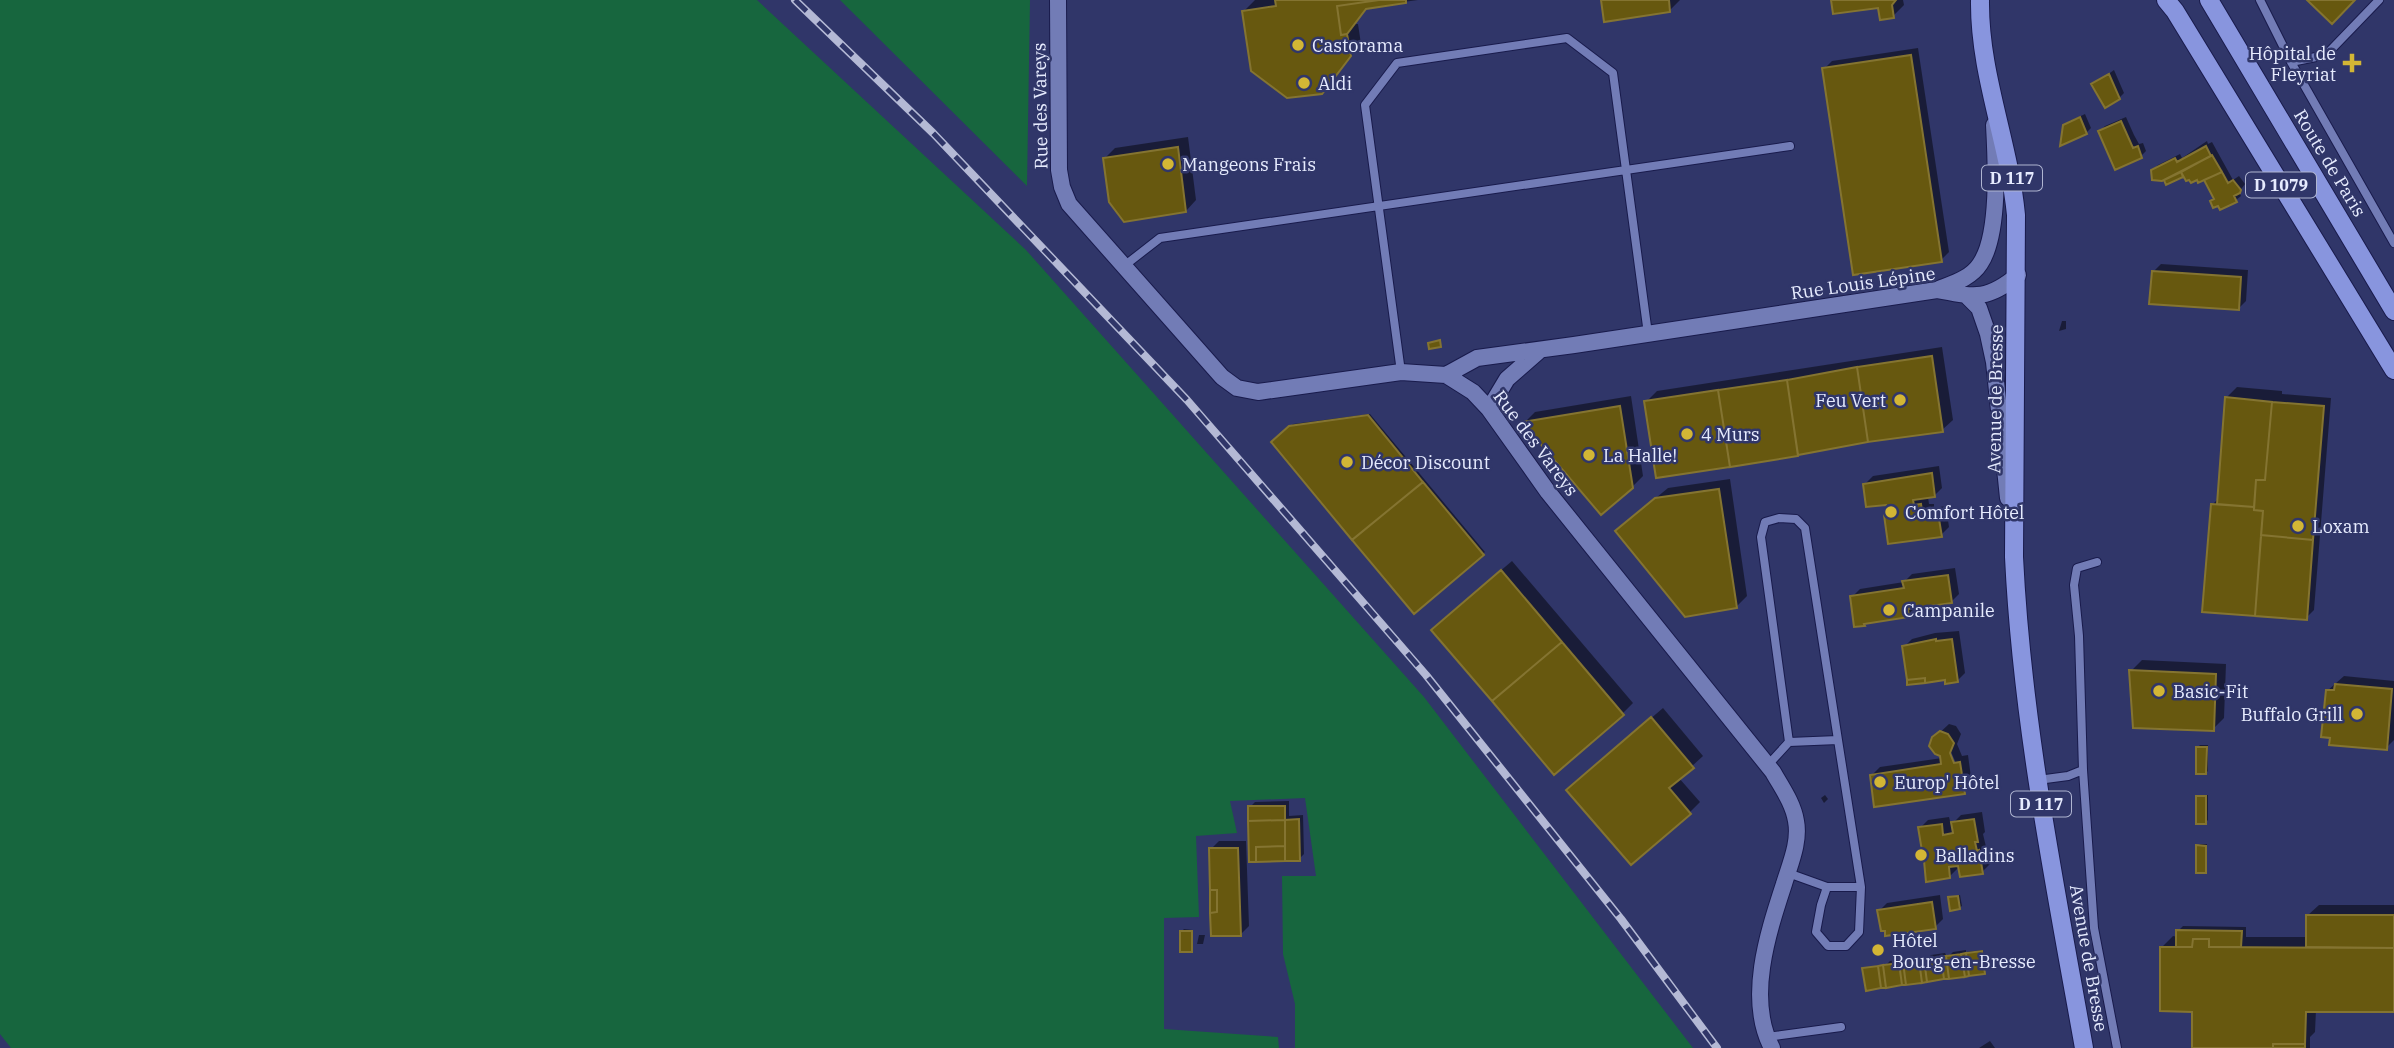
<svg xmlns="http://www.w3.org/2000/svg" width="2394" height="1048" viewBox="0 0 2394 1048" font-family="'IBM Plex Serif',serif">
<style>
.green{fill:#17663e}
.shadow{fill:#0007;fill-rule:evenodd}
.building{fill:#67580f;stroke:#847431;stroke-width:2}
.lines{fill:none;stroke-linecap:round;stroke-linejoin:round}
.lane-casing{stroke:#191b4c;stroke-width:10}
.street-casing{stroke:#191b4c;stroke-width:18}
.primary-casing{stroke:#191b4c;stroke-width:20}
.lane{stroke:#727cb6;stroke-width:8}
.street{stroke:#727cb6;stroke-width:16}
.primary{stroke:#8895de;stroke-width:18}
.rail-casing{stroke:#b4b9d5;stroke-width:8}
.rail{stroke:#303669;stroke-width:5;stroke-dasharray:16;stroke-linecap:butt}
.poi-dot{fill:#d3b635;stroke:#303669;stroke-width:2.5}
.labels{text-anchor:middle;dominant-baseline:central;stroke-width:5;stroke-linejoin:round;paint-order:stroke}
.shield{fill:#303669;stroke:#afb5d1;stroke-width:2}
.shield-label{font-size:16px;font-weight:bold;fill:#e6ebfe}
.poi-label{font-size:18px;fill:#e6ebfe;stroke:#303669;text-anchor:start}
.street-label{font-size:18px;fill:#e6ebfe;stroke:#303669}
</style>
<rect width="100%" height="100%" fill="#303669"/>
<path class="green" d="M0,0H757L1026,250L1424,697L1693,1048H1295V1004L1283,954L1282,876H1316L1305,798L1230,801L1237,833L1196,836L1199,917L1164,918V1029L1278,1037L1279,1048H11L0,1034Z
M840,0H1030L1027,186Z"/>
<path class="shadow" d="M1255,0H1418L1367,7L1354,24H1358L1361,44L1321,92L1244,11Z
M1603,0H1680L1670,10Z
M1833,0H1903L1904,5L1893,16L1880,6Z
M1918,48L1949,252L1941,260L1824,69L1832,61Z
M2114,70L2124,93L2119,98L2093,85Z
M2085,114L2091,128L2086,133L2065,126L2070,121Z
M2126,117L2134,135L2139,144L2143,143L2146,151L2141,156L2116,167L2100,131L2105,126Z
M1188,137L1196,200L1186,211L1105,158L1115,148Z
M2207,141L2208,144L2212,142L2233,180L2239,176L2245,184L2239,192L2241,196L2236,200L2216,198L2205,178L2192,181L2184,174L2167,183L2165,178L2153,170L2158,165L2180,154L2182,158Z
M2161,264L2248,270L2246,301L2238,309L2153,272Z
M2062,321H2066V329L2059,331Z
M1942,347L1953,420L1942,430L1657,476L1646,402L1657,391Z
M2237,387L2282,391V394L2331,398L2314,610L2306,618L2212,505L2220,497L2226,398Z
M1631,396L1643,476L1632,487L1525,422L1535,412Z
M1370,414L1485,552L1414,612L1273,443L1293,424Z
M1939,466L1942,488L1934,496L1928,497L1929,504H1934V508L1946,506L1949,527L1941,535L1889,513L1887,503L1865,484L1873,476Z
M1730,479L1747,596L1736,607L1628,521L1668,488Z
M1512,561L1633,703L1622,714L1444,619Z
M1955,568L1959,594L1951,602L1917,606L1908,615L1867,621L1864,624L1852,597L1860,589L1904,582L1912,574Z
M1959,631L1965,673L1957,681L1946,678L1904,647L1912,639L1935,633Z
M2142,660L2226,664L2224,718L2213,729L2131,671Z
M2344,676L2394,681V740L2386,748L2327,691Z
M1663,708L1703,756L1679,778L1700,802L1689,813L1579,780Z
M1949,724L1956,726L1961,734L1957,744L1962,756L1968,755L1972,785L1964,793L1872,775L1880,767L1942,758L1934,738ZM1948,745L1959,770L1956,771L1948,754Z
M2200,745H2208V771L2206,773L2198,747Z
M1825,795L1828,799L1824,803L1821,798Z
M2200,795H2208V820L2206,822L2198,797Z
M1289,801V816L1303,815L1304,854L1299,859L1250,807L1255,802Z
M1982,812L1985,832L1983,834L1990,864L1982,872L1960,866L1949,877L1926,856L1918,857L1917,852L1923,849L1920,828L1928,820L1949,817L1951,825L1961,815Z
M1219,841H1246L1249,926L1241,934L1211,849Z
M2200,844H2207V870L2205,872L2198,846Z
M1940,895L1943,919L1935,927L1886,929L1879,911L1887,903Z
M1960,895L1962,906L1959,908L1950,898Z
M2319,905H2394V1011L2316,1010L2315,1032L2310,1037V1048H2194V1010L2162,947L2173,936L2178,937V931L2183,926L2246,927V937H2308V915Z
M1184,929L1193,930V949L1191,951L1182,931Z
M1199,935H1205L1203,944H1197Z
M1966,950V952L1983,950L1986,970L1984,972L1864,968L1887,964L1890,961L1903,959L1904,961H1907L1910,958L1923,956L1924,958H1928L1931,955L1945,953L1946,955H1950L1953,952Z
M1990,1041L1995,1048H1979Z"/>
<path class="building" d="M1275,0H1379L1337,6L1341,35L1347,34L1351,56L1322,94L1287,98L1251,71L1242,11L1276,6Z
M1379,0H1406V3L1366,9L1347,34L1341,35L1337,6Z
M1601,0H1669L1670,12L1604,22Z
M1831,0H1896L1892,5L1894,18L1880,20L1878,8L1833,14Z
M2307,0H2355L2332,24Z
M1911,55L1942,262L1853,275L1822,68Z
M2109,74L2120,99L2105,108L2091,84Z
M2080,117L2087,134L2060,146L2063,125Z
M2121,121L2133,148L2138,146L2142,158L2115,170L2098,131Z
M2206,146L2211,156L2162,181L2152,180L2151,170L2175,158L2177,162Z
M1178,147L1186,212L1124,222L1109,202L1103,158Z
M2212,155L2222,172L2198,183L2197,180L2191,183L2189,180L2186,181L2181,172Z
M2181,172L2183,177L2166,185L2164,180Z
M2222,172L2228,183L2233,180L2241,190L2240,193L2234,196L2237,202L2220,210L2218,206L2213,208L2210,201L2214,199L2204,180Z
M2152,271L2241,277L2239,310L2149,304Z
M1440,340L1441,347L1429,349L1428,343Z
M1932,356L1943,432L1868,442L1857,367Z
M1857,367L1868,442L1798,455L1787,380Z
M1787,380L1798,456L1730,467L1718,390Z
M1718,390L1730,467L1656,478L1644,401Z
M2225,397L2272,402L2265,480H2256L2254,507L2217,504Z
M2272,402L2324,406L2313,540L2261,535L2263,511L2254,510L2256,480H2265Z
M1620,406L1633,488L1601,515L1522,422Z
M1368,415L1423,482L1352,540L1271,442L1289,426Z
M1932,473L1935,497L1913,500L1914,505L1921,504L1922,511H1926L1927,515L1938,513L1942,537L1888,544L1884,515L1887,514L1886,505L1866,507L1863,484Z
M1423,482L1484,555L1414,614L1352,540Z
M1719,489L1737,608L1685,617L1615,531L1655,498Z
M2211,504L2254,507V510L2263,511L2255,616L2202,612Z
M2261,535L2313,540L2307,620L2255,616Z
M1501,570L1562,642L1492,701L1431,630Z
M1948,575L1952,603L1908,609L1909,617L1864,624L1865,626L1854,627L1850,596L1904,588L1902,581Z
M1936,639V641L1952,639L1958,682L1945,684V680L1925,683V678L1907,680L1902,646Z
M1562,642L1624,715L1554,775L1492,701Z
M2129,670L2216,674L2214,731L2133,728Z
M1925,678V683L1907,685V680Z
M2335,684L2392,689L2387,750L2329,745L2330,738L2321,737L2326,690H2334Z
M1651,717L1694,768L1669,788L1691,814L1631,865L1566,790Z
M1940,731L1948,734L1954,743L1950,753L1954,763L1960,762L1965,794L1874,807L1870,775L1941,764L1940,756L1935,754L1929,746L1932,737Z
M2196,747H2207L2206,774H2196Z
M2196,796H2206V824H2196Z
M1248,806H1285V820L1248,821Z
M1299,819L1300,861H1285V820Z
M1974,819L1978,842H1975L1977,851L1979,850L1983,874L1960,877L1958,866L1949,867L1950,878L1926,882L1923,850L1922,851L1918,827L1942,824L1943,835L1953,833L1951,822Z
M1285,820V846L1256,847V862H1249L1248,821Z
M2196,845L2206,846V873H2196Z
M1285,846V861L1256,862V847Z
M1209,848H1238L1241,936H1211L1210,913L1217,912V890H1210Z
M1210,890H1217V912L1210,913Z
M1958,896L1960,909L1950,911L1948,897Z
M1932,902L1936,929L1885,936V931H1881L1877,910Z
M2306,915H2394V948L2306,947Z
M2176,930L2242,931L2241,947H2209V939H2193L2192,947H2176Z
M1180,931H1192V952H1180Z
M2193,939H2209V947L2394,948V1012H2306L2305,1044H2273V1048H2192V1012L2160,1011V947H2192Z
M1982,951L1985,974L1969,976L1966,953Z
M1966,953L1969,976L1965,977L1961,954Z
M1961,954L1965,977L1949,979L1946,956Z
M1946,956L1949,979H1944L1941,957Z
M1941,957L1944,979L1927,982L1924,959Z
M1924,959L1927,982L1922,983L1919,960Z
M1919,960L1922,983L1906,985L1903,962Z
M1903,962L1906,985H1902L1899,963Z
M1899,963L1902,985L1886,988L1883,965Z
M1883,965L1886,988H1881L1878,966Z
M1878,966L1881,988L1866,991L1862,968Z
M2273,1044H2305V1048H2273Z"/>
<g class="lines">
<defs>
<path id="lane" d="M2260,0L2291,62L2394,243
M2291,62L2326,55L2379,0
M1124,266L1160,238L1790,146
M1401,372L1365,105L1397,63L1567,38L1613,73L1648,334
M1789,742L1761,537L1765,522L1779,518L1796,519L1805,528L1838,740
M1768,765L1789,742L1838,740L1861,887H1827L1788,873
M2083,770L2094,928L2117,1048
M2038,780L2068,776L2083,770L2079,636L2074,585L2077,568L2097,562
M1827,887L1821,905L1816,932L1828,946H1846L1859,932L1861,887
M1767,1037L1841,1027"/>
<path id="street" d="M1058,0L1059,170L1062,187L1069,204L1222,377L1237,388L1258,392L1401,372L1446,375L1473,392L1489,409L1548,492L1773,772C1782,788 1793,803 1796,821C1800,842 1790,864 1784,884C1768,933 1746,999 1772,1048
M1939,289C1954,283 1971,278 1980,264C2000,235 1996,160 1994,125
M1966,295L1979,308L1988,334L1994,362L2008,498
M1446,375L1477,358L1574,345L1937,290C1974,297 1987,301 2018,275
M1489,409L1507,379L1539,351"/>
<path id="primary" d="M1980,0C1979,74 2009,142 2016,215L2014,557C2022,723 2055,885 2084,1048
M2166,0L2175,11L2394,370
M2209,0L2394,311"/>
</defs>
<use href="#lane" class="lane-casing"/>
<use href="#street" class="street-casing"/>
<use href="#primary" class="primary-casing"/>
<use href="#lane" class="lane"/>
<use href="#street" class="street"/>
<use href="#primary" class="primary"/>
<defs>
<path id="rail" d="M795,0L933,133L1187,400L1426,675L1621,919L1717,1048"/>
</defs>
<use href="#rail" class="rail-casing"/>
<use href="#rail" class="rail"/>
</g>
<g class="poi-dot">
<circle cx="1298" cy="45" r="7"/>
<path d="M2348.5 52.5h7v7h7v7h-7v7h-7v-7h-7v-7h7z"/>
<circle cx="1304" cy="83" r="7"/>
<circle cx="1168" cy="164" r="7"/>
<circle cx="1900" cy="400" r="7"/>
<circle cx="1687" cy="434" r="7"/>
<circle cx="1589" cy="455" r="7"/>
<circle cx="1347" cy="462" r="7"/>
<circle cx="1891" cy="512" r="7"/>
<circle cx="2298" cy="526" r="7"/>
<circle cx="1889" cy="610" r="7"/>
<circle cx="2159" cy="691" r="7"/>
<circle cx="2357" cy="714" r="7"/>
<circle cx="1880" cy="782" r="7"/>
<circle cx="1921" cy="855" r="7"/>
<circle cx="1878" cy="950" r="7"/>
</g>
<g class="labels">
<g class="shield">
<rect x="1982" y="165.5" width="60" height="25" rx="5"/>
<rect x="2246" y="172.5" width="70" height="25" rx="5"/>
<rect x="2011" y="791.5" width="60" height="25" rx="5"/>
</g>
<g class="shield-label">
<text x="2012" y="178">D 117</text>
<text x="2281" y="185">D 1079</text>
<text x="2041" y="804">D 117</text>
</g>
<g class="poi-label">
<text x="1312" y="45">Castorama</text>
<text x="2336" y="53" text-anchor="end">Hôpital de<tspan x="2336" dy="21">Fleyriat</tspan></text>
<text x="1318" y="83">Aldi</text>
<text x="1182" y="164">Mangeons Frais</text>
<text x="1886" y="400" text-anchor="end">Feu Vert</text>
<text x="1701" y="434">4 Murs</text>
<text x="1603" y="455">La Halle!</text>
<text x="1361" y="462">Décor Discount</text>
<text x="1905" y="512">Comfort Hôtel</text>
<text x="2312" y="526">Loxam</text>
<text x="1903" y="610">Campanile</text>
<text x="2173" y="691">Basic-Fit</text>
<text x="2343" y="714" text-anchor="end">Buffalo Grill</text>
<text x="1894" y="782">Europ' Hôtel</text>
<text x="1935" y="855">Balladins</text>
<text x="1892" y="940">Hôtel<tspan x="1892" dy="21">Bourg-en-Bresse</tspan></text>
</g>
<g class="street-label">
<text transform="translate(1040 106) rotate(-91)">Rue des Vareys</text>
<text transform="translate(2330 163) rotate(59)">Route de Paris</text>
<text transform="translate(1863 283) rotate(-8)">Rue Louis Lépine</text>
<text transform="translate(1995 399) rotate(-89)">Avenue de Bresse</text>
<text transform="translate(1536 443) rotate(53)">Rue des Vareys</text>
<text transform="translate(2089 958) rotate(80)">Avenue de Bresse</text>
</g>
</g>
</svg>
